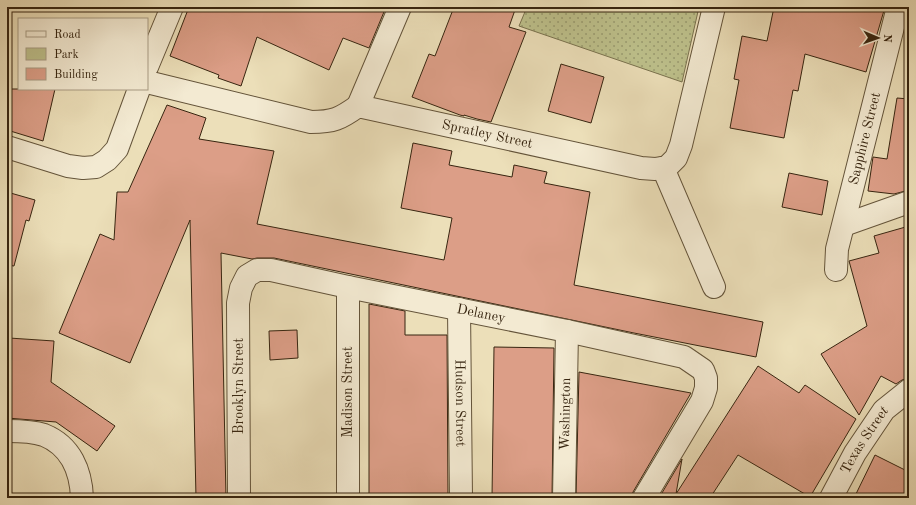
<svg xmlns="http://www.w3.org/2000/svg" width="916" height="505" viewBox="0 0 916 505" font-family="'Old Standard TT',serif">
<style>
.green{fill:url(#green-dots);stroke:#7a724e}
.building{fill:#dc9e87;stroke:#372510}
.lines{fill:none;stroke-linecap:round;stroke-linejoin:round}
.minor-casing{stroke:#64543a;stroke-width:24}
.minor{stroke:#f3ead2;stroke-width:22}
.labels{text-anchor:middle;dominant-baseline:central;stroke-width:3.5;stroke-linejoin:round;paint-order:stroke}
.street-label{font-size:14px;fill:#372510;stroke:#f3ead2}
</style>
<defs>
<pattern id="green-dots" width="8" height="8" patternUnits="userSpaceOnUse"><rect width="8" height="8" fill="#bdc08b"/><path d="M2 2h.1M6 6h.1" fill="none" stroke="#9a9c70" stroke-width="1.8" stroke-linecap="round"/></pattern>
</defs>
<rect width="100%" height="100%" fill="#ecdfb9"/>
<filter id="stains"><feTurbulence type="fractalNoise" baseFrequency=".005" numOctaves="4"/><feColorMatrix values="0 0 0 0 .2 0 0 0 0 .09 0 0 0 0 .02 0 0 0 .5 -.17"/></filter>
<radialGradient id="worn" r=".72"><stop offset=".6" stop-color="#630" stop-opacity="0"/><stop offset="1" stop-color="#630" stop-opacity=".3"/></radialGradient>
<path class="green" d="M527,7H699L682,82L519,26Z"/>
<path class="building" d="M189,7H386L369,48L343,38L329,70L257,37L241,86L218,78L219,75L170,56Z
M454,7H516L509,27L526,32L491,122L477,119L464,115V116L460,115L412,97L429,54L435,56Z
M774,7H885L866,72L805,54L798,91L793,90L784,138L730,128L739,80L734,79L742,36L767,41Z
M561,64L604,77L591,123L548,111Z
M7,89H55L43,141L7,130Z
M897,98L909,99V190L894,194L868,191L873,157L887,159Z
M167,105L206,118L199,139L274,151L257,224L444,260L452,218L401,208L413,143L452,151L449,165L512,177L514,165L547,172L544,183L590,192L574,285L763,322L756,357L634,333L274,258H257L252,259L221,253L226,498H196L190,220L130,363L59,333L100,234L114,240L117,192H128Z
M789,173L828,181L822,215L782,207Z
M7,192L35,200L29,221L26,220L14,266L7,265Z
M909,226V378L902,380L896,384L881,376L859,415L821,354L867,326L849,261L879,253L874,236Z
M369,304L405,311V335H447L448,498H369Z
M297,330L298,358L270,360L269,331Z
M9,338L54,341L51,382L115,426L97,451L56,422L7,418V360Z
M494,347L554,348L552,498H492Z
M758,366L799,393L805,385L856,419L810,497L738,455L710,498H659L682,459L676,494Z
M579,372L691,393L633,492L632,498H576Z
M875,455L909,472V498H854Z"/>
<g class="lines">
<defs>
<g id="minor">
<path d="M147,67L172,7"/>
<path id="s1" d="M147,82L311,122C333,122 340,119 358,106L641,168L655,169L667,167L676,158L681,145L714,7"/>
<path d="M358,106L400,7"/>
<path d="M7,147L68,166L83,168L96,167L107,160L117,149L139,89"/>
<path d="M663,168L714,287"/>
<path d="M844,225L909,202"/>
<path id="s2" d="M836,270L837,249L898,7"/>
<path d="M348,287V498"/>
<path id="s3" d="M459,309L461,498"/>
<path d="M7,431C19,431 32,431 44,435C71,446 81,471 82,498"/>
<path id="s4" d="M239,498L238,303L241,288L247,276L257,270H271L348,287L567,331L684,357L703,370L706,378V388L702,401L644,498"/>
<path id="s5" d="M564,498L567,331"/>
<path id="s6" d="M831,498L855,453L884,410L909,390"/>
</g>
</defs>
<use href="#minor" class="minor-casing"/>
<use href="#minor" class="minor"/>
</g>
<g class="labels">
<g class="street-label">
<text stroke="none"><textPath href="#s1" startOffset="352">Spratley Street</textPath></text>
<text stroke="none"><textPath href="#s2" startOffset="135">Sapphire Street</textPath></text>
<text stroke="none"><textPath href="#s4" startOffset="464">Delaney</textPath></text>
<text transform="translate(239 386) rotate(-90)">Brooklyn Street</text>
<text transform="translate(348 392) rotate(-90)">Madison Street</text>
<text stroke="none"><textPath href="#s3" startOffset="94">Hudson Street</textPath></text>
<text stroke="none"><textPath href="#s5" startOffset="84">Washington</textPath></text>
<text stroke="none"><textPath href="#s6" startOffset="67">Texas Street</textPath></text>
</g>
</g>
<rect width="916" height="505" fill="none" stroke="#ecdfb9" stroke-width="24"/>
<rect x="8" y="8" width="900" height="489" fill="none" stroke="#372510" stroke-width="2"/>
<rect x="12" y="12" width="892" height="481" fill="none" stroke="#372510"/>
<rect x="18" y="18" width="130" height="72" fill="#f3ead2" stroke="#a89b84"/>
<rect x="26" y="31" width="20" height="6" fill="#f3ead2" stroke="#a89b84"/>
<text x="54" y="38" font-size="12" fill="#372510">Road</text>
<rect x="26" y="48" width="20" height="12" fill="#bdc08b" stroke="#a89b84"/>
<text x="54" y="58" font-size="12" fill="#372510">Park</text>
<rect x="26" y="68" width="20" height="12" fill="#dc9e87" stroke="#a89b84"/>
<text x="54" y="78" font-size="12" fill="#372510">Building</text>
<g transform="translate(878 38) rotate(92)" stroke="#f3ead2" stroke-width="3" paint-order="stroke">
<path d="M0-3L7 15L0 10L-7 15Z" fill="#372510"/>
<text y="-6" font-size="11" font-weight="bold" text-anchor="middle" fill="#372510">N</text>
</g>
<rect width="100%" height="100%" filter="url(#stains)"/>
<rect width="100%" height="100%" fill="url(#worn)"/>
</svg>
